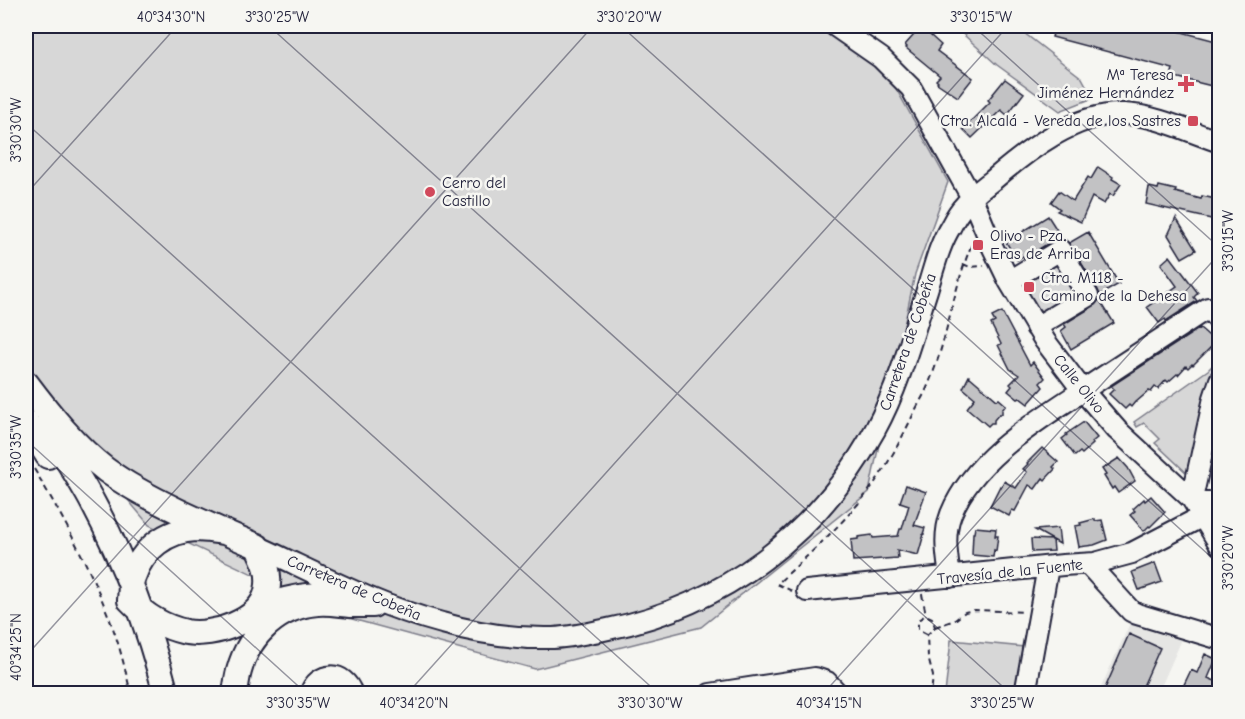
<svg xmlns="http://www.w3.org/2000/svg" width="1245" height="719" viewBox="0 0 1245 719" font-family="'Comic Neue',sans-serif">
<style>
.built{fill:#e6e6e4}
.green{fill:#d7d7d7;stroke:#7c7c89;stroke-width:1.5}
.building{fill:#c2c2c4;stroke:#22223b;stroke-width:1.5}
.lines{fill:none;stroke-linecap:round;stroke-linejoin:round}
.minor-casing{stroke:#22223b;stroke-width:24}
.major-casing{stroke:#22223b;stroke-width:28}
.path{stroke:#22223b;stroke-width:2;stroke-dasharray:6 4.5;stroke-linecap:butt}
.minor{stroke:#f6f6f2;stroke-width:20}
.major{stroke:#f6f6f2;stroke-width:24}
.ticks{fill:none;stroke:#22223b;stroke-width:1.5;stroke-opacity:0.45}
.poi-dot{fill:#d1495b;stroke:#f6f6f2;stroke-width:2}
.labels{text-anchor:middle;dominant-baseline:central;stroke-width:5;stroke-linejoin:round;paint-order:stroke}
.poi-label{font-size:16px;fill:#22223b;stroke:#f6f6f2;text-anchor:start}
.street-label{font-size:16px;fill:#22223b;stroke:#f6f6f2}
.neatline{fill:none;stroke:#22223b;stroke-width:2}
.ticks-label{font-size:15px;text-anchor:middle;fill:#22223b}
</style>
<rect width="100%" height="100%" fill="#f6f6f2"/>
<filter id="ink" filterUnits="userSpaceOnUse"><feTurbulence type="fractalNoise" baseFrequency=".0167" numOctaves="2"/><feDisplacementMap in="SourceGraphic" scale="12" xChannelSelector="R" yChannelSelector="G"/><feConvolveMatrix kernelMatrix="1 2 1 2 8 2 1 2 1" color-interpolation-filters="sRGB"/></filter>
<g filter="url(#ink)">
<path class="built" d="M1130,623L1183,637L1160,689L1158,693L1098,694Z"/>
<path class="green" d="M26,26H829L889,76L948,182L915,274L869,492L701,627L535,669L341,616L149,525L26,378Z
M954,26H1015L1082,78L1093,98L1060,111L997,65Z
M1055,262L1058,263L1077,293L1044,312C1034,308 1023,292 1025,281Z
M1217,361L1219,362L1209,394L1190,476L1155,443L1160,439L1144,423L1137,427L1134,422L1208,370Z
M951,640L1024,647L1017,693L945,694Z"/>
<path class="building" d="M1055,26H1164L1163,27L1220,42V88L1171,76L1173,69L1052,37Z
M921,27L941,45L937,51L973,78L958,97L937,83L938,82L936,80L940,76L906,48L907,47L905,45Z
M1005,79L1024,93L1007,115L1001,110L972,138L963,129L990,102L988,100Z
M1098,167L1113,177L1112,179L1121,184L1113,196L1110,194L1104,204L1092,197L1081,222L1057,211L1060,209L1051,202L1059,191L1073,201L1088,177L1091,179Z
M1159,186L1176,190L1175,192L1201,199L1202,196L1220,200V221L1146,204L1149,187L1158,189Z
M1048,216L1062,238L1054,240L1024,258L1023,256L1017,260L1006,242Z
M1176,218L1196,250L1182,258L1168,235Z
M1088,232L1119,284L1100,295L1098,290L1069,243Z
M1170,256L1198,293L1194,297L1197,301L1166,321L1165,319L1159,323L1147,307L1177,286L1161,264Z
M1099,299L1114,323L1071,349L1061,331L1066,327L1064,324L1094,306Z
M1002,312L1030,365L1033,362L1045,378L1040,383L1043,387L1028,404L1020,398L1018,399L1008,391L1012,386L1010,384L1019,375L1010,369L998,345L1001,344L991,324L995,322L992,317Z
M1200,328L1216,342L1193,365L1192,364L1188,368L1186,366L1178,375L1177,374L1168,382L1166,380L1158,389L1155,387L1151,392L1149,391L1136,402H1135L1131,407L1129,405L1125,409L1109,394L1114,389L1111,386Z
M969,376L997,400L999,399L1006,405L1002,410V414H999L994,420V423H991L988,426L967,408L975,398L963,388Z
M1084,422L1097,438L1092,442L1093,444L1082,454L1080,452L1075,456L1062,439L1067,435L1066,434Z
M1042,448L1058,462L1053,467L1055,469L1045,480L1043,478L1035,489L1029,485L1015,511L1012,510L1009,516L990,506L1000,486L1001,487L1004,481L1016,488L1027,472L1023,469L1028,464L1027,463Z
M1119,458L1128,468L1135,481L1118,493L1114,487L1112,489L1104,476L1106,475L1102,469Z
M906,485L926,492L914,525L925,528L923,534H924L918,555L897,550L898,558L853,561L851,540L858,539V537L872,535L873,538L898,536L900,529H902L909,505L900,502Z
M1151,496L1165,512L1150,527L1149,526L1144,531L1130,515L1135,511L1133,509L1144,499L1145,501Z
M1095,519V521L1102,520L1107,540L1094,545L1079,547L1075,526L1081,525L1080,523Z
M975,527L996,529L995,536H998L996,551L994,550L993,557L972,555L973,533H974Z
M1058,528L1060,544L1035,530Z
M1031,539L1053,540L1054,551L1032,552Z
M1155,563L1162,582L1139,590L1132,572Z
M1129,634L1160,648L1140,693H1103Z
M1205,654L1216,659L1208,678L1220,683V693H1180L1191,670L1197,673Z"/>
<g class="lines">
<defs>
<path id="minor" d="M835,26L881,58L911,88L972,198L993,248L1009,281L1045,341L1083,391L1117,430L1192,499L1220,545
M1009,281L1060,250L1088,296L1036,327
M1192,499L1214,398L1220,380
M1195,503H1220
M257,546C318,574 377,606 442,623C477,633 516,639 553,638C571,637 590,633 608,629C725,605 818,534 875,430C899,386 912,337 927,290C934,268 939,245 951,226C955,218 959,211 965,205C973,195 983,188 993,180C1027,151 1076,112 1124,114C1155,115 1190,132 1220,142
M1088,564L1131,611L1137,614L1220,639
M950,577C947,555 943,535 951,514C975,455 1044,417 1094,383C1132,358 1170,333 1208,308L1220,322
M807,591L1063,565L1095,563L1132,553L1203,516
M262,604C282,599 301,593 322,593
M310,694C318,671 344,670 352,694
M710,694L815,678L827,682L838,694
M1025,694L1048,567"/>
<path id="major" d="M26,383C50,415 75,446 106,470C129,487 153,499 178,511C204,523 230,535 257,546C265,561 271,574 267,591C261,621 213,637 186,632C163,627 146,617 130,600C131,592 130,584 133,577C142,549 167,530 196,529C205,529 214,531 224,532
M26,422L48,456
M46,426C62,452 80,478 94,505C126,565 149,628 166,694
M235,694C236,686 237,678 239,671C249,634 279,606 318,603C329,602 339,604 350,605C358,605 365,605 373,605"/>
</defs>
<use href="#minor" class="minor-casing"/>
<use href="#major" class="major-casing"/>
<path class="path" d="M963,264L970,267L984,266
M34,469C65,520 94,575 114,631C121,651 126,673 131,694
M792,591L777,584C805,558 833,533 858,504C881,478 898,446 913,415C918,404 925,394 929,383C948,338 953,288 972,244
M922,594L926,615
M935,627L955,620L965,612L975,610L1024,612
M927,635L918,630V620L926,615L932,618L935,627L927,635L928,657L933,676L931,694"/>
<use href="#minor" class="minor"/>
<use href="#major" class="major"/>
</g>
</g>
<path class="ticks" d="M269,26L1011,694M621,26L1220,565M973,26L1220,248M26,123L659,694M26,194L177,26M26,440L307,694M26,656L593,26M407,694L1008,26M823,694L1220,253"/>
<g class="poi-dot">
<path d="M1183 75h6v6h6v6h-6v6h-6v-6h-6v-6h6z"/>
<rect x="1187" y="115" width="12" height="12" rx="3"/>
<circle cx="430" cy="192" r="6"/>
<rect x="972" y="239" width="12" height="12" rx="3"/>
<rect x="1023" y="281" width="12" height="12" rx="3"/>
</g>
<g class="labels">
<g class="poi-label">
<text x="1174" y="75" text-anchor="end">Mª Teresa<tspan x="1174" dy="18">Jiménez Hernández</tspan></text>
<text x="1181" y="121" text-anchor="end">Ctra. Alcalá - Vereda de los Sastres</text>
<text x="442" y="183">Cerro del<tspan x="442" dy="18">Castillo</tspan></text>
<text x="990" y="236">Olivo - Pza.<tspan x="990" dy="18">Eras de Arriba</tspan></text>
<text x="1041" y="278">Ctra. M118 -<tspan x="1041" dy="18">Camino de la Dehesa</tspan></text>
</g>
<g class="street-label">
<text transform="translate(908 342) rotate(-71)">Carretera de Cobeña</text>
<text transform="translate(1079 384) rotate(51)">Calle Olivo</text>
<text transform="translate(1010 572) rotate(-6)">Travesía de la Fuente</text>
<text transform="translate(354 588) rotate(23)">Carretera de Cobeña</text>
</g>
</g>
<rect width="1245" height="719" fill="none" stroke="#f6f6f2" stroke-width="66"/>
<rect x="33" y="33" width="1179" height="653" class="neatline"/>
<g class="ticks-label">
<text x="171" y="22">40°34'30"N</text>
<text x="277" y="22">3°30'25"W</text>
<text x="629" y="22">3°30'20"W</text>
<text x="981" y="22">3°30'15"W</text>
<text transform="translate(16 130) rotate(-90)" y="5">3°30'30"W</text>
<text transform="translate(1228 241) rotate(-90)" y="5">3°30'15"W</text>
<text transform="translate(16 447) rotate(-90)" y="5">3°30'35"W</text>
<text transform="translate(1228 558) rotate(-90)" y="5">3°30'20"W</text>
<text transform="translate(16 647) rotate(-90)" y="5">40°34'25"N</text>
<text x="298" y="708">3°30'35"W</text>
<text x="414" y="708">40°34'20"N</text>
<text x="650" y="708">3°30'30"W</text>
<text x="829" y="708">40°34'15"N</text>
<text x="1002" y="708">3°30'25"W</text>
</g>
</svg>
